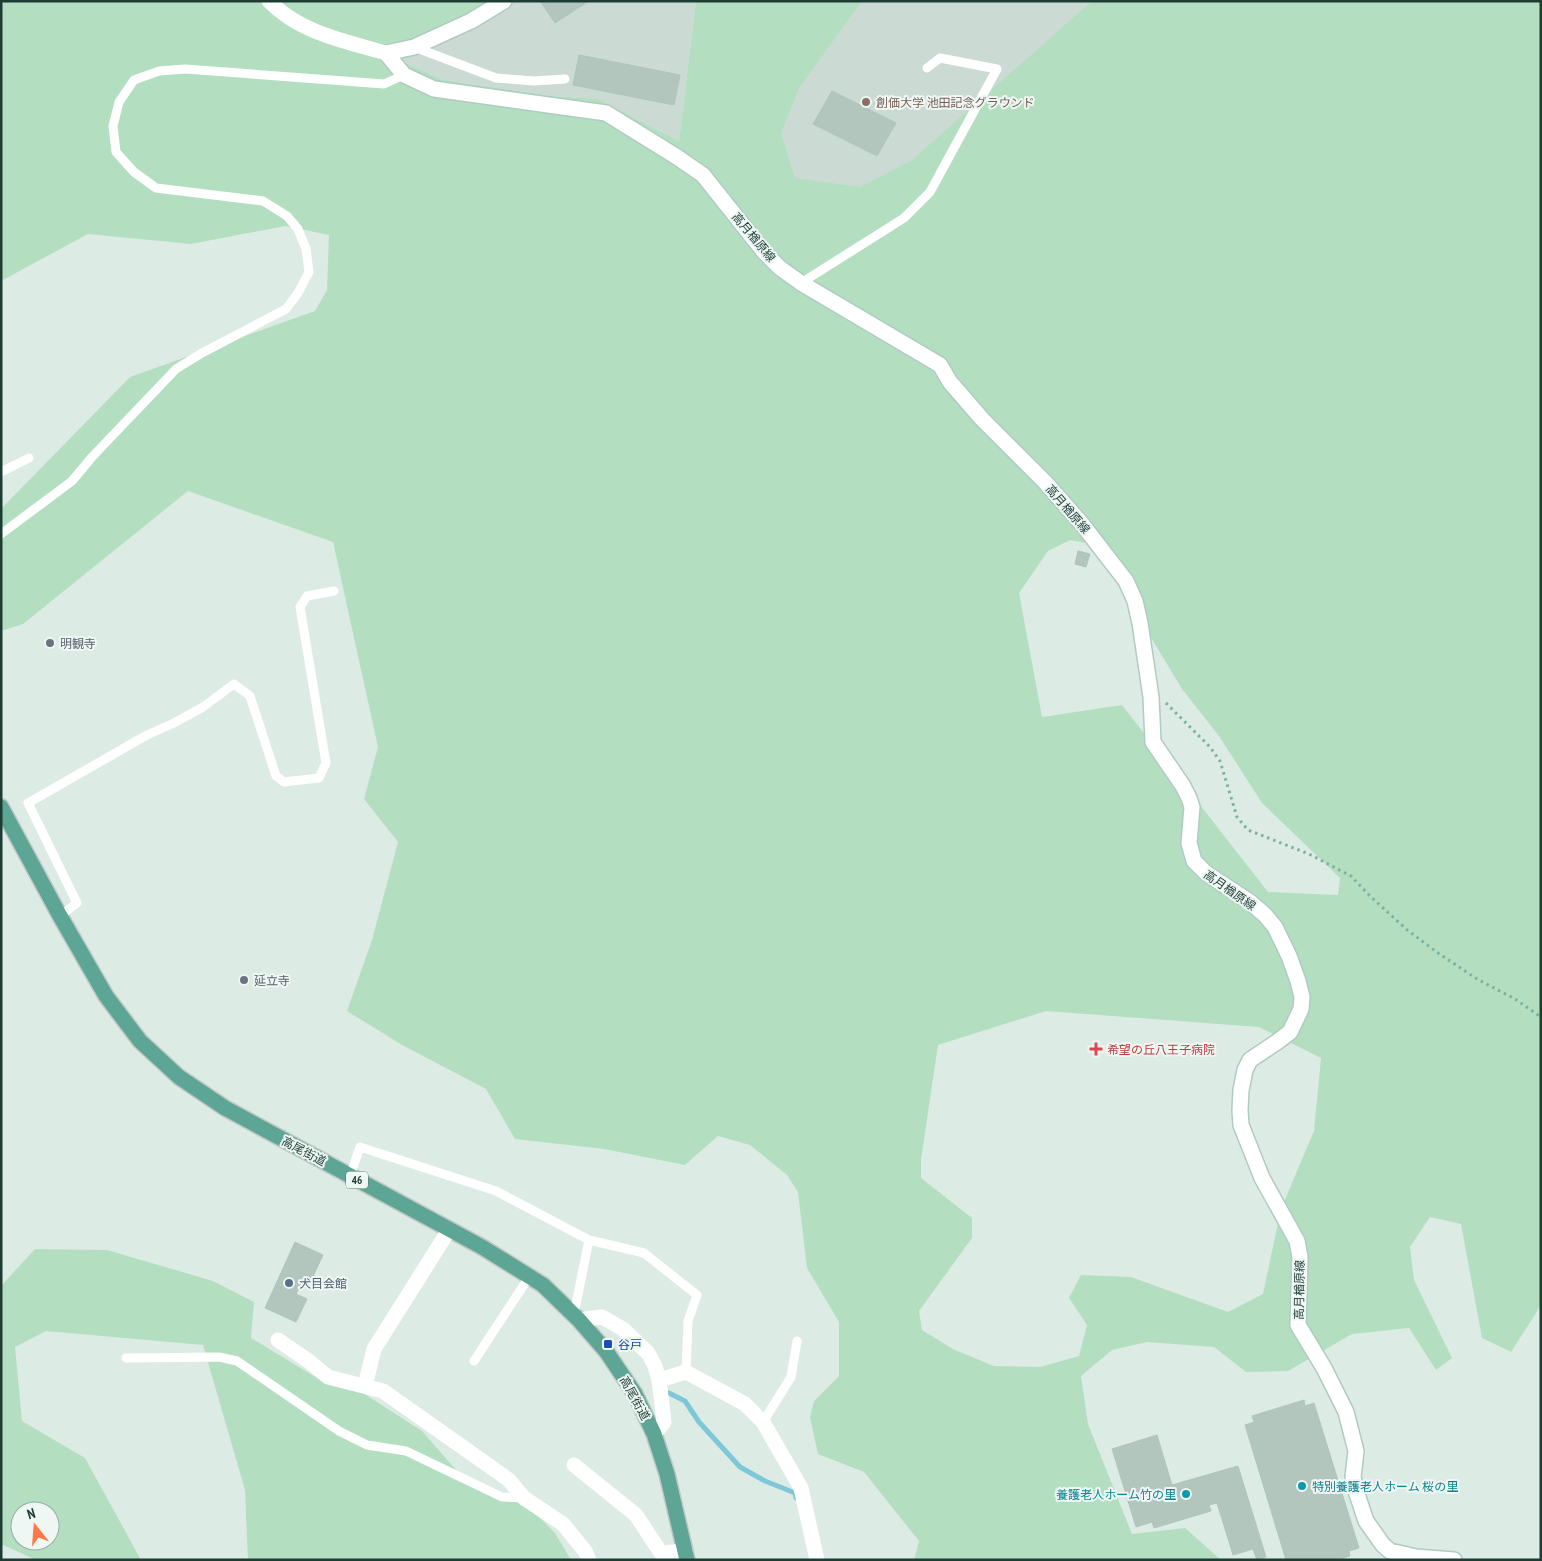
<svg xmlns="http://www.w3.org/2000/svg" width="1542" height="1561" viewBox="0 0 1542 1561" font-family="'PT Sans Narrow','Noto Sans JP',sans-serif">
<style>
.built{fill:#cbdbd4}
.green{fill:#b3dfc0;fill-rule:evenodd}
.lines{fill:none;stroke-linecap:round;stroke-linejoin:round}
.stream{stroke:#7ec7d7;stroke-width:5}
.building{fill:#b2c6be;stroke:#afc5bc}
.secondary-casing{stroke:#afccc2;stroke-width:18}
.primary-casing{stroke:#c0c8c6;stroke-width:18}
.path{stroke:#7ab2a2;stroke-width:3;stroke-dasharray:2.5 4;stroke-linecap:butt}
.service{stroke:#fff;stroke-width:9}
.minor{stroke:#fff;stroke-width:15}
.secondary{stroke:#fff;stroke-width:15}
.primary{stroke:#5da594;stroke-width:15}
.education-dot{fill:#8d6e63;stroke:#eef7f3;stroke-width:2}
.worship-dot{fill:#6b7280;stroke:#eef7f3;stroke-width:2}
.health-dot{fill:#e0444e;stroke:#eef7f3;stroke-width:2}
.service-dot{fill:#5c6f8a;stroke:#eef7f3;stroke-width:2}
.transit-dot{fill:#1a4fb4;stroke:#eef7f3;stroke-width:2}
.culture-dot{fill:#0f9aa8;stroke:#eef7f3;stroke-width:2}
.labels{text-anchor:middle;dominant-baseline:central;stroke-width:4;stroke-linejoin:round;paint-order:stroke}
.shield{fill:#eef7f3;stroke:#5c746d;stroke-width:1}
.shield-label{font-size:11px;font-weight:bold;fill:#1d3c34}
.education-label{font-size:12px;fill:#785e54;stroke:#eef7f3;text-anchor:start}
.street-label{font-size:12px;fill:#1d3c34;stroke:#eef7f3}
.worship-label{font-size:12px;fill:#5b616d;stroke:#eef7f3;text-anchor:start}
.health-label{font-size:12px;fill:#be3a42;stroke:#eef7f3;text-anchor:start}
.service-label{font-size:12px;fill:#4e5e75;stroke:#eef7f3;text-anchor:start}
.transit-label{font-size:12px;fill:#164399;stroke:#eef7f3;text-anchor:start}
.culture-label{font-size:12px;fill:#0d838f;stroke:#eef7f3;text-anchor:start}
</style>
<rect width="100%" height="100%" fill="#ddebe5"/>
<path class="built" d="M506,1H696L679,141L598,99L552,96L444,80L396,58Z
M716,1H1117L813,273Z"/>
<path class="green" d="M1,1H506L397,59L444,80L552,96L598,99L679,141L696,1H862L799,88L781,133L795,178L860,187L912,160L1092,1H1541V1305L1511,1352L1482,1338L1461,1224L1430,1217L1410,1247L1414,1280L1452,1358L1436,1370L1409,1328L1352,1334L1288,1371L1246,1372L1214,1347L1147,1342L1112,1350L1081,1376L1088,1424L1132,1534L1185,1528L1221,1560H914L919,1541L864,1472L818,1454L810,1417L814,1401L839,1376V1322L807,1268L798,1192L787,1175L750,1145L718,1136L685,1165L604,1149L515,1139L486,1089L402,1045L347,1011L372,940L398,842L364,799L378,747L333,542L188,491L23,624L1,631V509L130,377L315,311L327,290L329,235L285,226L191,244L88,234L1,281ZM1070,540L1112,548L1138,616L1182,689L1219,736L1262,803L1340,878L1338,895L1268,892L1122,705L1042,717L1019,593L1048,551ZM1046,1011L1259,1027L1321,1058L1314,1131L1281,1209L1263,1294L1228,1312L1131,1277L1081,1275L1069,1298L1087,1325L1079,1356L1040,1367L994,1366L953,1349L922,1330L919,1311L972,1238V1218L921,1178V1160L938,1045Z
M35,1249L107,1250L213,1281L254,1302L251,1338L322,1381L357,1389L422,1431L463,1478L523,1501L555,1533L571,1560H248L245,1490L203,1345L46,1331L15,1347L22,1421L85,1458L141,1560H36L3,1545L1,1546V1286ZM20,1511H50V1541H20Z"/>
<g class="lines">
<path class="stream" d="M669,1393L685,1401L699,1422L740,1467L765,1481L795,1493L796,1498"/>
</g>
<path class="building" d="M540,1H589L555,23Z
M579,55L680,75L674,105L573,85Z
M832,91L896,123L877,156L813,124Z
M1078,551L1090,554L1086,567L1075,564Z
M295,1242L323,1255L309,1285L302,1282L296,1294L307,1299L296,1322L265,1308Z
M1304,1400L1305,1406L1314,1403L1359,1548L1349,1551L1350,1556L1337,1560H1286L1245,1425L1254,1422L1252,1416Z
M1157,1435L1172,1485L1238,1466L1266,1557L1257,1560L1253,1549L1233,1555L1217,1503L1209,1505L1211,1511L1154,1528L1152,1522L1136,1527L1112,1449Z"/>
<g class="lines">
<defs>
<path id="secondary" d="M504,1L471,21L414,47L386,53L404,75L434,89L606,113L677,157L703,175L765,253L780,268L801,283L940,365L950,382L982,419L1045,482L1082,524L1126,581L1135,601L1140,623L1151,697L1153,742L1183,786L1189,798L1192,807L1189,843L1194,861L1206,873L1250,902L1265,915L1275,927L1289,956L1298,981L1302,997L1301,1009L1290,1032L1277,1042L1250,1060L1245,1070L1241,1090L1240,1110L1241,1125L1262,1178L1297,1241L1300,1257L1298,1325L1324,1368L1346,1412L1356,1451L1353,1477L1357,1494L1366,1521L1383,1545L1390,1551L1416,1557L1454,1560"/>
<path id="primary" d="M1,807L60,916L106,996L140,1041L179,1077L225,1108L482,1247L543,1285L579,1320L606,1351L635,1394L654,1434L667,1474L687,1560"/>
</defs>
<use href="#secondary" class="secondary-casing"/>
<use href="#primary" class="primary-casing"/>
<path class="path" d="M1166,703L1210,747L1220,761L1237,817L1248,830L1309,854L1351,876L1370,896L1406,929L1438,953L1477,979L1515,999L1541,1017"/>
<path class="service" d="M414,47L496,78L534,81L565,79
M801,283L904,218L930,192L997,69L940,58L927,68
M1,472L29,458
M1,534L72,481L92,457L176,369L202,353L286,309L298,293L309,272L306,249L298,229L287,216L263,201L156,188L134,172L116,152L113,126L119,102L134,80L159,71L185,69L384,84L404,75
M60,916L77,903L28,803L147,735L174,723L203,707L234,684L250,696L276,776L284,782L319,778L326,763L300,607L307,596L334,591
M350,1176L360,1147L496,1191L589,1240L644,1253L697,1295L688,1321L686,1372
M574,1314L589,1240
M126,1358L219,1357L237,1361L339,1431L367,1445L406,1451L502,1497L524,1498
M474,1361L529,1277
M763,1422L791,1377L797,1341"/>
<path class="minor" d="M269,1C300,33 345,41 386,53
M579,1320L602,1317L623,1329L648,1353L655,1366L659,1380L664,1422L654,1434
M278,1340L310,1362L328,1377L383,1391L461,1446L509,1480L524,1498L563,1524L585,1551L589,1560
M659,1380L686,1372L745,1404L763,1422L801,1488L817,1560
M365,1386L374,1349L449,1230
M574,1465L636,1515L661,1553L685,1551"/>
<use href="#secondary" class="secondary"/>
<use href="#primary" class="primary"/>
</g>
<circle class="education-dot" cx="866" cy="102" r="5"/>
<g class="worship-dot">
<circle cx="50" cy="643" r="5"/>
<circle cx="244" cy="980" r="5"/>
</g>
<path class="health-dot" d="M1093.5 1041.5h5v5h5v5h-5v5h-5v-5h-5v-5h5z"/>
<circle class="service-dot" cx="289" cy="1283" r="5"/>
<rect class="transit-dot" x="603" y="1339" width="10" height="10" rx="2.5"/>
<g class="culture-dot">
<circle cx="1302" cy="1486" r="5"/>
<circle cx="1186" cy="1494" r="5"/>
</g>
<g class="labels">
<rect class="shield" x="346" y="1171.5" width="22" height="17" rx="4"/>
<g class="shield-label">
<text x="357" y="1180">46</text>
</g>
<g class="education-label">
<text x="876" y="102">創価大学 池田記念グラウンド</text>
</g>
<g class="street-label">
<text transform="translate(754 237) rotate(50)">高月楢原線</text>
<text transform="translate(1068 509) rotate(49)">高月楢原線</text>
<text transform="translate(1230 890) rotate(35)">高月楢原線</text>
<text transform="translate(304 1151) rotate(28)">高尾街道</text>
<text transform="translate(1299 1290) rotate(-89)">高月楢原線</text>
<text transform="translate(635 1398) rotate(61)">高尾街道</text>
</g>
<g class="worship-label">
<text x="60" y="643">明観寺</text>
<text x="254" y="980">延立寺</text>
</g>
<g class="health-label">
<text x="1107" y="1049">希望の丘八王子病院</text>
</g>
<g class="service-label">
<text x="299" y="1283">犬目会館</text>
</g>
<g class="transit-label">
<text x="618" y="1344">谷戸</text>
</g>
<g class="culture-label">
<text x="1312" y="1486">特別養護老人ホーム 桜の里</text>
<text x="1176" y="1494" text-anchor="end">養護老人ホーム竹の里</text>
</g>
</g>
<rect width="1542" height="1561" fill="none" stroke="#1d3c34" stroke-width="5"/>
<g transform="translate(35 1526) rotate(343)"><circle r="24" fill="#eef7f3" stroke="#9aaca7"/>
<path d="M0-4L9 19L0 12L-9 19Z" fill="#ff7847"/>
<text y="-8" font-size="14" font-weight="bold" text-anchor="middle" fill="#1d3c34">N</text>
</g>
</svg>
